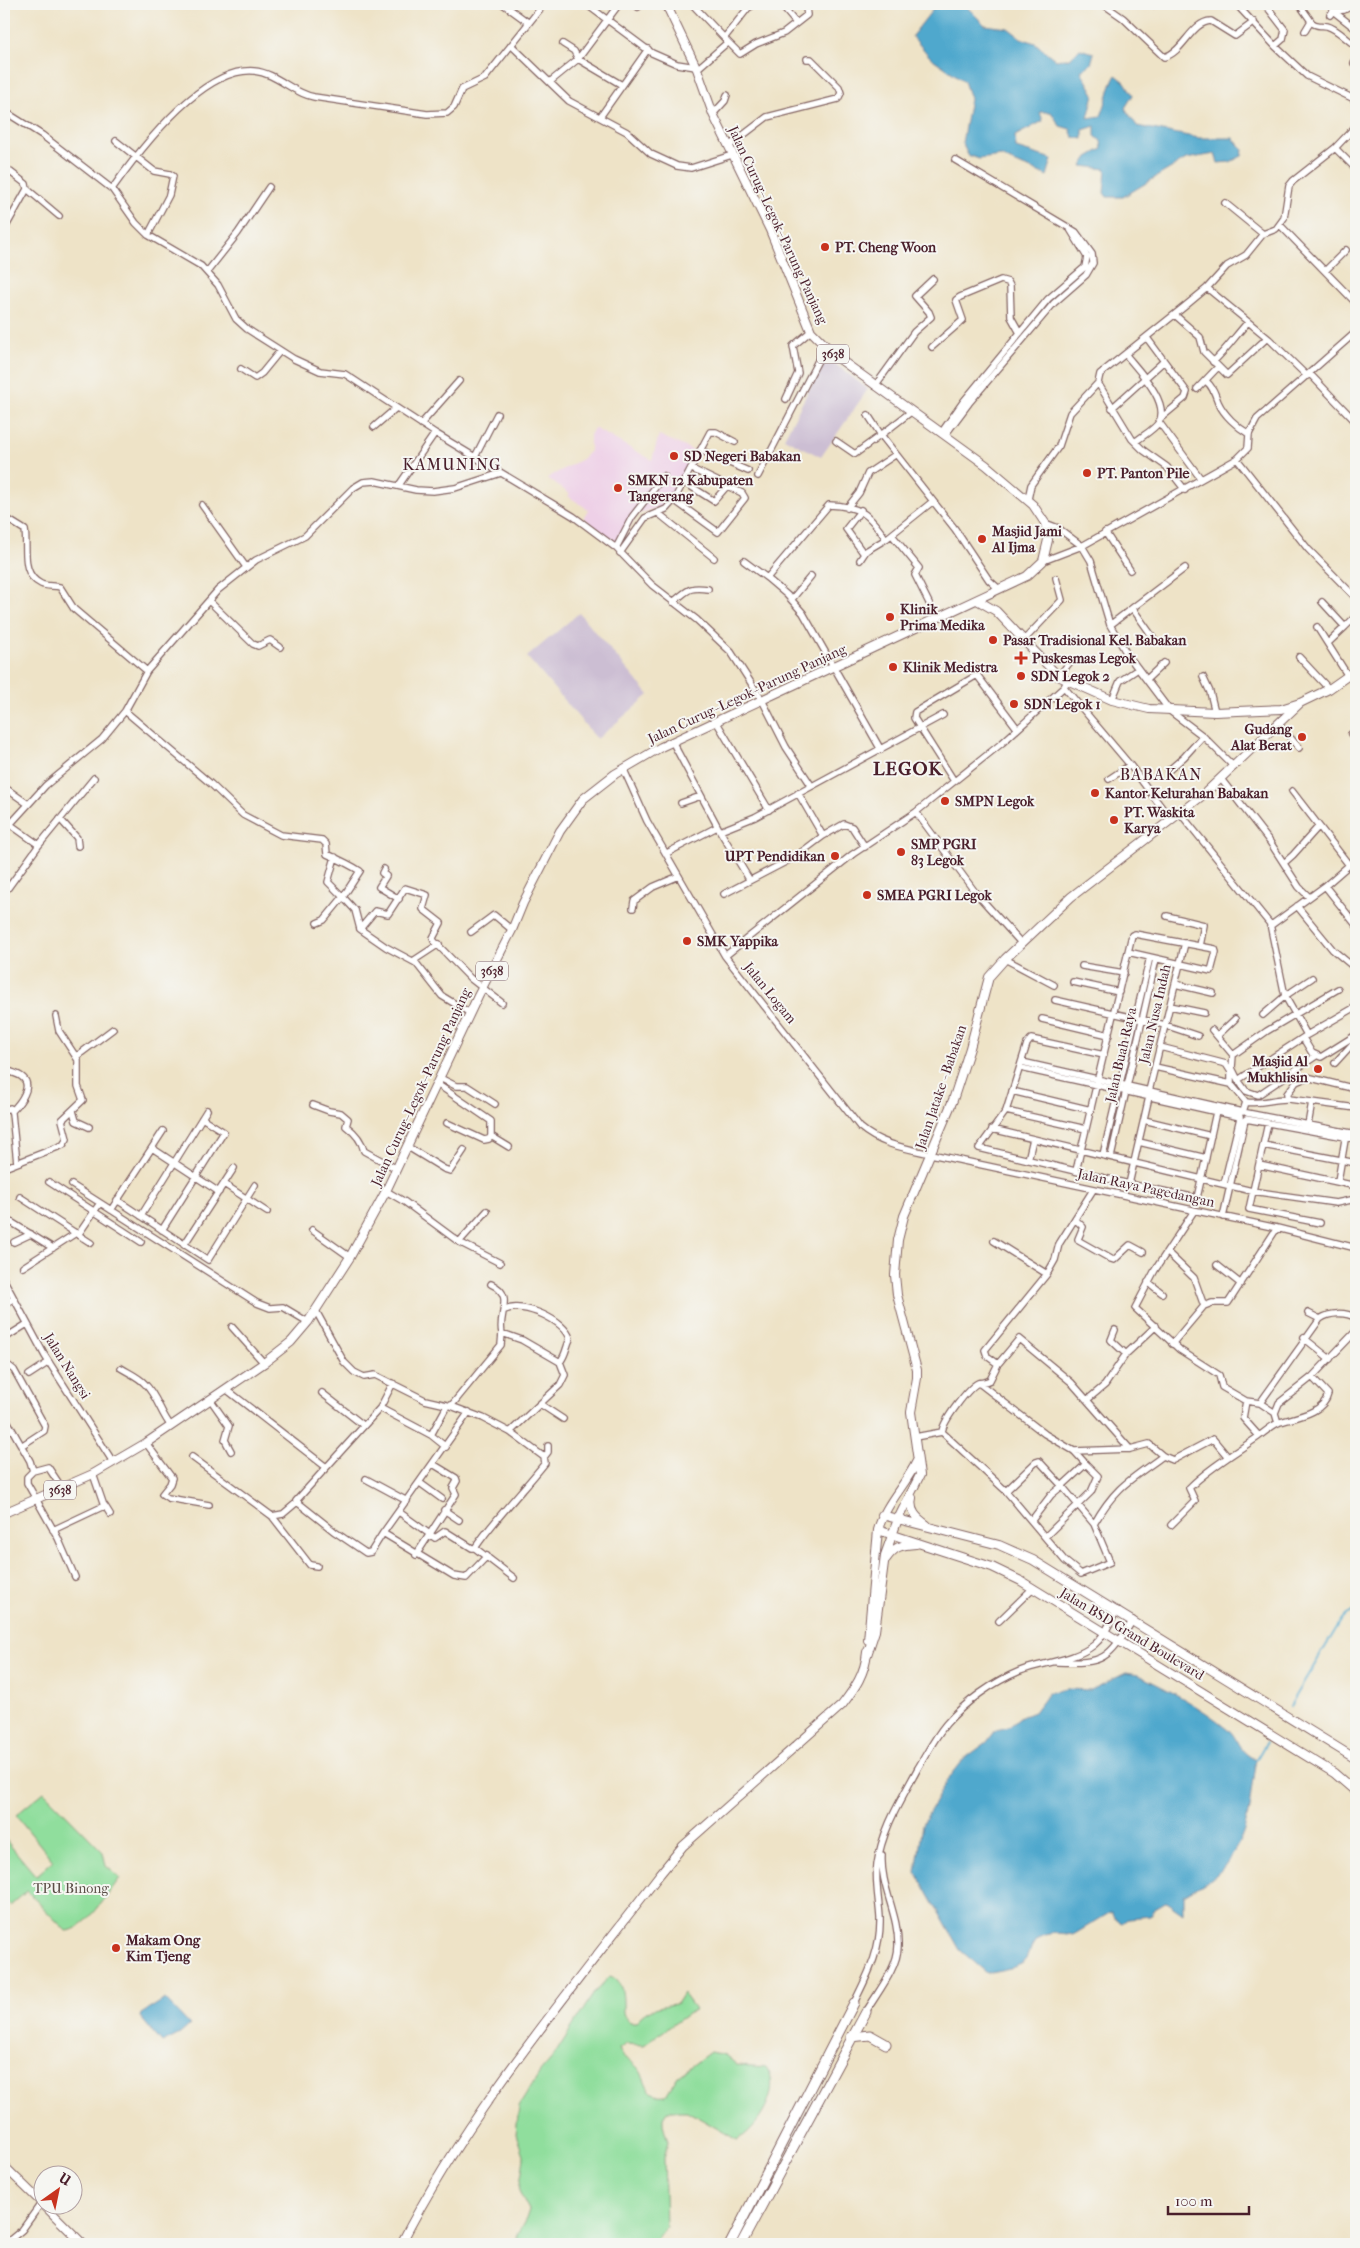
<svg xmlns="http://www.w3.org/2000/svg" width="1360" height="2248" viewBox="0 0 1360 2248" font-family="'IM FELL French Canon',serif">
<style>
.built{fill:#eed0e7}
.industrial{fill:#ccbed3}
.green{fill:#90de9d;stroke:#6d7e64}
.water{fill:#50a8cd;stroke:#4d647c}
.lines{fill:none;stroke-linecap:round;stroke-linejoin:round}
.stream{stroke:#50a8cd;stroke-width:2}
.minor-casing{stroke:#836462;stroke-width:8}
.major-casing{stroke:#836462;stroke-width:10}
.highway-casing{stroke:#836462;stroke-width:11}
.minor{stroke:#fff;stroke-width:5.5}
.major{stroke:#fff;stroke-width:8}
.highway{stroke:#fff;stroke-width:9}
.poi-dot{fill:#c8321e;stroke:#f6f6f2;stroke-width:2}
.labels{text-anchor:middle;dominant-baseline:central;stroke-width:4;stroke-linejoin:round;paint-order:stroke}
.shield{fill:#f6f6f2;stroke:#7e6067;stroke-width:1}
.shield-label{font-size:12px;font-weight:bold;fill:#4a1f2b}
.street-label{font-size:14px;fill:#4a1f2b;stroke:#f6f6f2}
.poi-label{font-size:14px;font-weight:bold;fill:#4a1f2b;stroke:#f6f6f2;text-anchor:start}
.park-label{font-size:14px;fill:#5c4f48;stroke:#f6f6f2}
.quarter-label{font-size:16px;letter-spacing:1px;fill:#4a1f2b;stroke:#f6f6f2}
.district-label{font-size:19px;font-weight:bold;letter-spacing:1px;fill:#4a1f2b;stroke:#f6f6f2}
</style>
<rect width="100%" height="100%" fill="#f6f6f2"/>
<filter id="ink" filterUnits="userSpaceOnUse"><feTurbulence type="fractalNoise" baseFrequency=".02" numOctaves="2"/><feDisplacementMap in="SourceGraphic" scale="10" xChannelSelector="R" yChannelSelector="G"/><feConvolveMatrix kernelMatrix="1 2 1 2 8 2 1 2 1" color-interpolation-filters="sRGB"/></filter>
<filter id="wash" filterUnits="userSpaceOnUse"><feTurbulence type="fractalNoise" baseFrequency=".0096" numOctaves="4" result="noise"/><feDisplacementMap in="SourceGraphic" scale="20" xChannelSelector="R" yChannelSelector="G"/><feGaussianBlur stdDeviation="1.12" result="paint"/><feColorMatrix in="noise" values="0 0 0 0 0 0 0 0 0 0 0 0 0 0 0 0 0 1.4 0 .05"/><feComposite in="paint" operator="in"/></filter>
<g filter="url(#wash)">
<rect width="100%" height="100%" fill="#eee3c7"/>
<path class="built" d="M594,428L652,460L659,435L696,452L665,506L637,514L619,546L584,518L589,510L568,496L570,494L547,478L582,459L590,451V435Z"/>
<path class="industrial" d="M826,357L868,389L821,457L784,438Z
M579,613L649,695L597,739L527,657Z"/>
<path class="green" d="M44,1792L103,1852L106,1866L120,1878C108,1893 86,1931 66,1931L27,1891L10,1906L4,1898V1838L36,1876L53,1861L16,1815Z
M610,1976C625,1981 623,2001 623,2014L630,2022H636C646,2008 660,2006 676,2004L683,1993L695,2009L644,2045L626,2044L619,2049C623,2060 631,2060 638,2068C648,2080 645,2098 666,2095L678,2076L710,2052L725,2055L737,2065L766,2067C783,2089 758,2129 737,2140L687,2111H667L663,2117V2124L668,2142L664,2158L666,2226L654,2244H518L517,2235L526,2219L529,2210L519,2191L524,2158L516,2134L519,2106L540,2072L553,2057L594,1993Z"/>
<path class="water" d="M937,4H953L967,7L985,25L1008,28L1021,38L1035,43L1056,60L1070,58L1080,49L1094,53L1091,64L1081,71L1094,94L1088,118L1101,116C1107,102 1108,88 1116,75L1125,82L1133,95L1125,108L1137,126L1199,138H1233L1243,150L1242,156L1230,162L1218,163L1215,154L1186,159L1123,197H1107L1104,193L1106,169L1082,166L1088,157L1102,149L1101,141L1095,136V126L1083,130V139L1073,137L1070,129L1060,126L1051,112H1040L1043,121L1015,136L1016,148L1052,159L1047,176C1032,168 1016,165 1001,156L979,159L968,155L962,143L970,99L964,81L930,57L912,36Z
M1126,1673L1138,1675C1170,1690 1201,1707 1228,1729C1240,1740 1235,1749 1256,1760C1248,1797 1253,1826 1229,1859C1226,1864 1222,1870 1217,1874C1208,1882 1195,1888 1184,1895V1914L1167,1902L1155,1909L1150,1916L1129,1918L1122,1923L1115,1919L1111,1912L1073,1935C1058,1932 1039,1931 1031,1948C1029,1954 1028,1961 1021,1964C1012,1969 997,1970 987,1973L960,1950L916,1872L923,1824L946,1782L964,1759L987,1742L996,1730L1009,1727L1021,1717L1034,1712L1048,1693L1066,1689L1091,1690Z
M165,1999L190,2025L180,2034L162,2043L140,2017L141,2014Z"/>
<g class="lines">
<path class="stream" d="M1290,1706L1342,1619L1347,1614L1356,1609
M1256,1760L1267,1741"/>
</g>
</g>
<g filter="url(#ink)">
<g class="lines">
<defs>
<path id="minor" d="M503,4L529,23
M586,4L652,53L677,64L696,67
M692,4L728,42L697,69
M780,4L796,23
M1103,4L1123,18L1164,57C1183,53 1191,22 1211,21L1235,36L1254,22
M1236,4L1275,46L1283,39L1285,30L1265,4
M1299,4L1311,21L1305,31
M1355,4L1344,10L1333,11L1356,29
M1154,5L1156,4
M638,7L642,4
M1330,15L1338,4
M1311,22C1318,28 1320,24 1327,26C1336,28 1345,38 1352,43
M725,37L748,8L755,4
M728,42L740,54L756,44L784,33L807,15L806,8
M563,44L574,51L578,59L622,85
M511,45L569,101L627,132L651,154L677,166L691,168L732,155
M1275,46L1307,76L1356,100
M1354,63L1356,58
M551,81L578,59L619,4
M4,111L42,135L112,189L136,223L148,235L201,266L218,285L236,319L247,329L294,359L320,371L345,374L435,433L573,516L616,548L652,585L697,620L731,652L762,700L786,747L811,785
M713,114L725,101L727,95
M600,117L648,49
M1356,126L1335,148L1356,169
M116,141L154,171L170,174L173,176L169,195L148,235
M729,146L767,117L838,99L841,93L839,87L811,59H807
M4,167L26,184L27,189L4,230
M27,189L59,216
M112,189C139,151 202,67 254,71C277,73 292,93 314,97L427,114L447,113L454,107L462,89L485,78L544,4
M1225,203L1263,234
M1280,225L1355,302
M1325,271L1346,250
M207,272L238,233L269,187
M1207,288L1269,339L1307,376
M1175,315L1200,337L1204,352L1227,375L1267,338
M1147,338L1187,392L1185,398L1161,418
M932,347L963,320L956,300L960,297L1001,280L1008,282L1010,286L1011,317L1020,333
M1126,355C1138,370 1170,402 1159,422C1154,430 1142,436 1135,442
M1213,362C1227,349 1236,335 1248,322
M241,369L255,378L262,373L280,351
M1310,374L1356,422
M1206,381C1213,387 1215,394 1218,402C1224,415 1237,427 1249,434
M875,386L914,332L931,317L929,312L915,296L933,279
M1197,389L1218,367
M786,399L798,373L793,346L811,331
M1112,408L1164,361
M912,411L881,435L955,529L989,580L999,589
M1159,422L1201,479
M421,424L459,381
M374,427L396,408
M941,433L963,402L1048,299L1085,267L1087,257L1070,229
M945,435L969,403L1054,303L1086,275L1093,263L1092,254L1076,232L955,160
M836,441L855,454L881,435L868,415
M700,450L748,471
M475,457L497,414
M1237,459L1308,549L1356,598
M758,476L825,347
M684,482L714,501L727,486
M399,485L435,433
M1185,490L1167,467L1143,450L1132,439L1098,383L1100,374L1184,307L1207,288L1227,266L1246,255L1263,234L1276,229L1284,218L1289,186L1293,181L1335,148
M1028,499L1031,485L1059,446L1070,413L1098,383
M674,500L718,532L745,498L742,493L692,469
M202,505L246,567
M847,508L859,493L868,473L895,455
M861,510L846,529L864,554
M658,513L714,558
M4,517L25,530C28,548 20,574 41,584C47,587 54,585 60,587L74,609L147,671
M1045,523L1058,528L1082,546L1091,561L1110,625L1127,654L1170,711L1203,736L1234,767
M1105,532L1130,570
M892,535L919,568L915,575L937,619
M616,548L632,517L664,476
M620,553L645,518L666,509L674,500L710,432H716L735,442
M860,560L866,551L886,539
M744,561L767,578
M1043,561L1082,546L1237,459L1248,448L1249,434L1257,419L1356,332
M792,599L811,576
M209,601L253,644L258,646L270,640L280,647
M673,602C688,591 687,586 708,589
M1322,602L1345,627L1328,643
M1133,609L1155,640
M1110,625L1185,568
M1317,627L1348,676
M1345,627L1356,616
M1024,640L1062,600L1056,578
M1299,657L1329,689
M1351,674L1356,685
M1059,676L1070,662
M1203,677L1210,692L1215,712
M1147,679L1164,663
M1064,687L1130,765L1171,820
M1112,700L1120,681L1135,671
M125,711L211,784L243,815L281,835L322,840L326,844L327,854C338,859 349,864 360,871L343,897L328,882L335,857
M716,721L769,810
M1278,723L1299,748
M1351,734L1356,730
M672,741L720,831L749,879
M881,750L803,613L787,595L767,578L829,505C861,506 869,514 886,539L932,502
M624,770L647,821L725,956L860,1127C881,1145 905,1148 931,1154L1277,1228L1356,1248
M1168,771L1184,757L1203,736
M1109,779L1130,765
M1221,779L1270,842L1299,887L1309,897
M954,781L914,718L915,712L977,675L1017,728
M4,787L28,804
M1292,791L1349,865
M798,793L823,836
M681,803L701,796
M916,812L975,892L1022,944
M1180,813L1270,924L1285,996L1307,1035
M60,819L77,838L78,846
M4,831L46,785L102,739L125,711L147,671L218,590L256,560L305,536L353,488L363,482L374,481L416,490L433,491L455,488L501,473
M720,831L755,817L943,715
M39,845L94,778
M667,853L717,827
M1284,863L1293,855L1319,826
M384,869L382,873L386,876L379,887L399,899
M1325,886L1356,925
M8,888L39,845L11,825
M724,894L795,857L823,836L844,824L852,827L865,847
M1297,906L1333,950L1356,969
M633,908L634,901L653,887L679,876
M1167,916L1204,925L1200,946
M317,923L324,920L343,897L355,910L360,929L386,947L416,963L442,996L470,1013
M1270,926L1325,886L1356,859
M360,929L375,911L388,914L405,888L427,895L423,909L441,923L433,938L434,941L470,978L502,1003
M471,932L494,915L512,930
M725,956L853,854L916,812L1002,743L1064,687L1067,681
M1005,959L1054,985
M413,961L439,944
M1082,966L1124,973
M1073,982L1119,992
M1175,984L1213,993
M1055,1000L1165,1025L1198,1036
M1170,1006L1204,1013
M1263,1015L1285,996L1312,978
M1042,1019L1109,1035
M1212,1030L1233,1055L1232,1068L1238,1080L1307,1035L1354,1008
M1217,1036L1235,1019
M1303,1038L1312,1053L1321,1057L1356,1035
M1160,1047L1226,1064L1231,1072V1084
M1104,1055L1031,1039L1027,1044L1006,1111L979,1148L1129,1184L1197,1198L1216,1112
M1233,1055L1267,1031L1338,989
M77,1056L113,1029
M1022,1062L1242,1112
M1335,1063L1356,1040
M1155,1067L1231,1084L1246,1102L1243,1112
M1021,1068L1240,1117
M4,1069C9,1072 17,1073 22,1077C34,1086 19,1104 12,1111
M1355,1077L1356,1076
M440,1078L456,1086H467L495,1104
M1238,1080L1246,1091L1258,1095L1316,1056
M437,1084L491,1121V1136L509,1147
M1356,1089L1307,1077L1296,1082L1287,1094L1289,1099L1356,1108
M1012,1091L1091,1110
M1149,1091L1185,943
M1246,1102C1262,1105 1273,1098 1289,1099
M313,1105L329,1111L341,1113L348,1119L346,1126C354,1132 362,1141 364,1151L397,1169
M4,1110L10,1108L12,1113L17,1163
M73,1111L76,1121L89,1127
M1006,1111L1086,1129
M1247,1113L1356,1134
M1246,1119L1356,1139
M1144,1120L1211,1136
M447,1123L484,1140L489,1139L491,1136
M1268,1123L1249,1209L1320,1223
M1308,1125L1312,1102
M992,1129L1252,1191L1336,1203L1356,1199
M1139,1142L1206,1158
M1263,1145L1356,1163
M408,1147L444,1169L450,1171L464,1150
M152,1148L219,1192
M1103,1155L1150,957
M1111,1157L1156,959
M1028,1160L1033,1139
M1259,1165L1356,1186
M4,1168L63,1145L67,1139L62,1120L83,1100L78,1086V1060L59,1031L56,1016
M1076,1171L1132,935L1135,934L1215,949L1216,952L1211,971L1128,952
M1338,1181L1346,1134
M49,1182L141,1242
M224,1184L267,1212
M1129,1184L1149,1097
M1224,1184L1240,1118
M72,1185L257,1303L270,1308L283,1307L308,1322
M386,1191L405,1202L459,1242L487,1211
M20,1197L91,1243
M117,1200L208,1260L255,1185
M111,1210L163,1131
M1194,1211L1155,1270L1135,1308L1180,1350L1219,1375L1222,1387L1246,1401L1260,1403L1275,1413L1278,1423
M141,1216L207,1110
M1223,1217L1245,1120
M1075,1219L1083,1227L1078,1239L1079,1241L1111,1259L1114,1260L1130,1245L1143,1252
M11,1222L53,1248
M162,1230L224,1132L202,1118
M312,1230L350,1257
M78,1235L100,1203
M994,1241L1047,1274
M14,1242L31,1234
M459,1242L500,1263
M184,1245L234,1168
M1167,1252L1194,1278L1204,1306
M1217,1265L1241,1284
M23,1267L76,1233
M4,1280L45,1356L113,1462
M1148,1282L1162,1293
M491,1284C516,1295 497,1315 502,1333
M4,1304L13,1299
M505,1310C523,1301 566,1321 570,1339C566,1347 566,1355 560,1362
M316,1311L344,1362L354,1372L364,1377L375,1375L425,1400L451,1406L483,1418L510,1432L544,1457
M1308,1313L1320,1319
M232,1327L264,1363
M1115,1330L1111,1340L1126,1354
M4,1335L8,1336L27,1324
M1304,1338L1330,1359
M1172,1344L1204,1306L1212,1303H1228L1230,1300L1277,1228
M998,1364L987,1356L985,1350L1047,1274L1055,1260L1059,1244L1093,1190
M4,1367L9,1366L14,1370L45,1426L44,1431L21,1446
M121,1368C129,1373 139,1377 145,1384C157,1396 160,1412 171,1426
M29,1375L49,1362
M393,1383L380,1408L296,1501L335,1532L366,1553L371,1552L383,1533L469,1412
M226,1389L326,1467
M322,1393L363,1425
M210,1399L229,1426L225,1440L231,1451
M1087,1400L1105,1385L1126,1354L1156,1326
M1246,1401L1243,1418L1259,1436
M1260,1403L1320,1319C1330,1312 1346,1312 1356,1318
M540,1404L563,1419
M451,1406L501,1345L502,1333L522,1340L560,1362L565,1375L560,1385L510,1432
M380,1408L431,1435L446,1447
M1275,1413L1279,1403L1312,1377L1356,1331
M4,1415L30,1461L33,1471
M942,1432L1006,1491L1065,1561L1081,1574L1110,1562L1094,1524L1062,1486L1086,1464L1074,1451L1045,1434L979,1383
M942,1432C943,1421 968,1388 978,1383C982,1382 985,1383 990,1380L998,1364L1019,1339L1071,1382L1130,1449
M431,1435L447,1406
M915,1437L942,1432
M146,1443L172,1478L170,1484L162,1494L168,1498L209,1505
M1074,1451L1130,1449L1149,1444L1163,1456L1173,1460L1213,1439L1228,1457
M192,1457L272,1516L310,1565L317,1566
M366,1479L407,1501
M420,1483L442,1499
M62,1488L48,1467L33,1471L27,1477V1483L58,1538L75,1577
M1006,1491L1036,1462L1039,1461L1062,1486L1051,1495L1032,1520
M105,1506L110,1514
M444,1510L459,1520
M399,1512L435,1538L445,1531L472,1548H475C496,1517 522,1492 545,1463L544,1457L548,1452V1446
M272,1516L283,1514L296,1503
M1094,1524C1115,1487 1130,1480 1163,1456
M1171,1525L1195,1501L1189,1488C1209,1468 1235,1453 1258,1437C1265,1432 1272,1425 1280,1422C1296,1417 1324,1413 1328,1394L1312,1377
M53,1530L104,1506L93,1474
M383,1533L454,1576L466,1578L487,1556
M1045,1537L1091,1492L1098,1476L1086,1464
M475,1548L514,1578
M416,1555L456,1494L453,1488L457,1481L456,1478L433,1464
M999,1621L1033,1588
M1057,1662C1105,1664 1108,1659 1133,1620
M854,2003C868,1974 881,1951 880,1918C879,1900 875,1883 877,1865C882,1829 901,1800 918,1768C927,1753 935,1737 946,1724C965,1702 993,1682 1020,1671C1043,1662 1074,1661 1094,1645C1105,1636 1110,1622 1117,1610
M866,2012C877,1993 898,1968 898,1946C899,1915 880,1886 882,1855
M5,2244L22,2230L42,2202"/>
<path id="major" d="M977,600L996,611L1058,676L1112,700L1149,709L1215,712L1281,709L1300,703L1329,689L1356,670
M912,1498C909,1511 917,1518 927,1525
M4,1513L93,1474L146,1443L264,1363L291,1342L308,1322L350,1257L386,1191L478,996L512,930L523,903L560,831L583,799L615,774L661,747L1027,576L1043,561L1048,540L1045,523L1033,505L986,465L838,358L811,331L770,230L713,114L697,69L666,4
M882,1515L999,1545L1033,1560L1356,1759
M878,1530L992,1567L1021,1581L1334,1773L1356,1792
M886,1559C895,1546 901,1545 916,1544
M868,1640L878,1530C885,1504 905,1486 917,1461
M867,1655L875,1631L885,1555L898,1519L920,1475L911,1412L917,1378V1370L897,1295L895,1275L898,1240L904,1216L953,1100L970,1048L989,977L1005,959L1071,897L1203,795L1300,703
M4,2166L42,2203
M45,2206L83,2244
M401,2244C470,2109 568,1994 660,1874L683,1846L842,1705C855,1688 865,1674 867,1652"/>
<path id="highway" d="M851,2037L870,2035L886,2044
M730,2244L854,2003
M741,2244L866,2012"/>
</defs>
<use href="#minor" class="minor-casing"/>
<use href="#major" class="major-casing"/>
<use href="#highway" class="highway-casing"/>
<use href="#minor" class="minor"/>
<use href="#major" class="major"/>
<use href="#highway" class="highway"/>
</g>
</g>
<g class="poi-dot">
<circle cx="825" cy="247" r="5"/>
<circle cx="674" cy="456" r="5"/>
<circle cx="1087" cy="473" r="5"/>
<circle cx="618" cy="488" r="5"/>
<circle cx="982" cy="539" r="5"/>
<circle cx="890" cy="617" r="5"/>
<circle cx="993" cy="640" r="5"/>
<path d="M1018.5 650.5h5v5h5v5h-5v5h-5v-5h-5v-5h5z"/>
<circle cx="893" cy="667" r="5"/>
<circle cx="1021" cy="676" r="5"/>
<circle cx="1014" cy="704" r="5"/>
<circle cx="1302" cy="737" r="5"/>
<circle cx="1095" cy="793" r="5"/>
<circle cx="945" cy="801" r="5"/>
<circle cx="1114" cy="820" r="5"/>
<circle cx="901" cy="852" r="5"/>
<circle cx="835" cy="856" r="5"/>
<circle cx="867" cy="895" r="5"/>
<circle cx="687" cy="941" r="5"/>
<circle cx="1318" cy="1069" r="5"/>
<circle cx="116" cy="1948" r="5"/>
</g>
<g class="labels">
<g class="shield">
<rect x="817" y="344.5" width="32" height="19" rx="4"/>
<rect x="476" y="961.5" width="32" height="19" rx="4"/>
<rect x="44" y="1480.5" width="32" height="19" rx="4"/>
</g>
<g class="shield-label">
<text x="833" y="354">3638</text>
<text x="492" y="971">3638</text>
<text x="60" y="1490">3638</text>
</g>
<g class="street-label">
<text transform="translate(778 225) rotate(65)">Jalan Curug–Legok–Parung Panjang</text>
<text transform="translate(747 694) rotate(-25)">Jalan Curug–Legok–Parung Panjang</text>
<text transform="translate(770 993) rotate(51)">Jalan Logam</text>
<text transform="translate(1155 1014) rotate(-77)">Jalan Nusa Indah</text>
<text transform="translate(1121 1055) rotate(-77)">Jalan Buah Raya</text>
<text transform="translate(421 1087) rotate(-65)">Jalan Curug–Legok–Parung Panjang</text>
<text transform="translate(941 1087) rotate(-71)">Jalan Jatake - Babakan</text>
<text transform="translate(1146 1188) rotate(12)">Jalan Raya Pagedangan</text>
<text transform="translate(67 1366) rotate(58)">Jalan Nangsi</text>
<text transform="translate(1132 1634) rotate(31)">Jalan BSD Grand Boulevard</text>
</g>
<g class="poi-label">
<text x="835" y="247">PT. Cheng Woon</text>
<text x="684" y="456">SD Negeri Babakan</text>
<text x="1097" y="473">PT. Panton Pile</text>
<text x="628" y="480">SMKN 12 Kabupaten<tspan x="628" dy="16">Tangerang</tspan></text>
<text x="992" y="531">Masjid Jami<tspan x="992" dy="16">Al Ijma</tspan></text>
<text x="900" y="609">Klinik<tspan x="900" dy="16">Prima Medika</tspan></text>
<text x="1003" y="640">Pasar Tradisional Kel. Babakan</text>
<text x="1032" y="658">Puskesmas Legok</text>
<text x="903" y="667">Klinik Medistra</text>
<text x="1031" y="676">SDN Legok 2</text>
<text x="1024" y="704">SDN Legok 1</text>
<text x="1292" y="729" text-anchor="end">Gudang<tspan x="1292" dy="16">Alat Berat</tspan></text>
<text x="1105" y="793">Kantor Kelurahan Babakan</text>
<text x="955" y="801">SMPN Legok</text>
<text x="1124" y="812">PT. Waskita<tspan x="1124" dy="16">Karya</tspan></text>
<text x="911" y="844">SMP PGRI<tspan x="911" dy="16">83 Legok</tspan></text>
<text x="825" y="856" text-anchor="end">UPT Pendidikan</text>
<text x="877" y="895">SMEA PGRI Legok</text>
<text x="697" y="941">SMK Yappika</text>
<text x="1308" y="1061" text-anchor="end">Masjid Al<tspan x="1308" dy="16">Mukhlisin</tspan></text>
<text x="126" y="1940">Makam Ong<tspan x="126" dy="16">Kim Tjeng</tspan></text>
</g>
<g class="park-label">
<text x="71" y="1888">TPU Binong</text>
</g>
<g class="quarter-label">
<text x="452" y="464">KAMUNING</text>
<text x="1161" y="774">BABAKAN</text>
</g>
<g class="district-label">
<text x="908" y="769">LEGOK</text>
</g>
</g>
<rect width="1360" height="2248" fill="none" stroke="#f6f6f2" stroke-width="20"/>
<g transform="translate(58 2190) rotate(33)"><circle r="24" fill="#f6f6f2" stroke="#b1a0a2"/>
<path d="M0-4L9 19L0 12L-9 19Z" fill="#c8321e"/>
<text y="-8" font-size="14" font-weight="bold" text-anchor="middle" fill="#4a1f2b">U</text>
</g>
<path d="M1168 2206v8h81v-8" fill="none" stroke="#4a1f2b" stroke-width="2.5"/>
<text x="1175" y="2206" font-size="15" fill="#4a1f2b" stroke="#f6f6f2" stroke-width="4" paint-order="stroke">100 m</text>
</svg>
